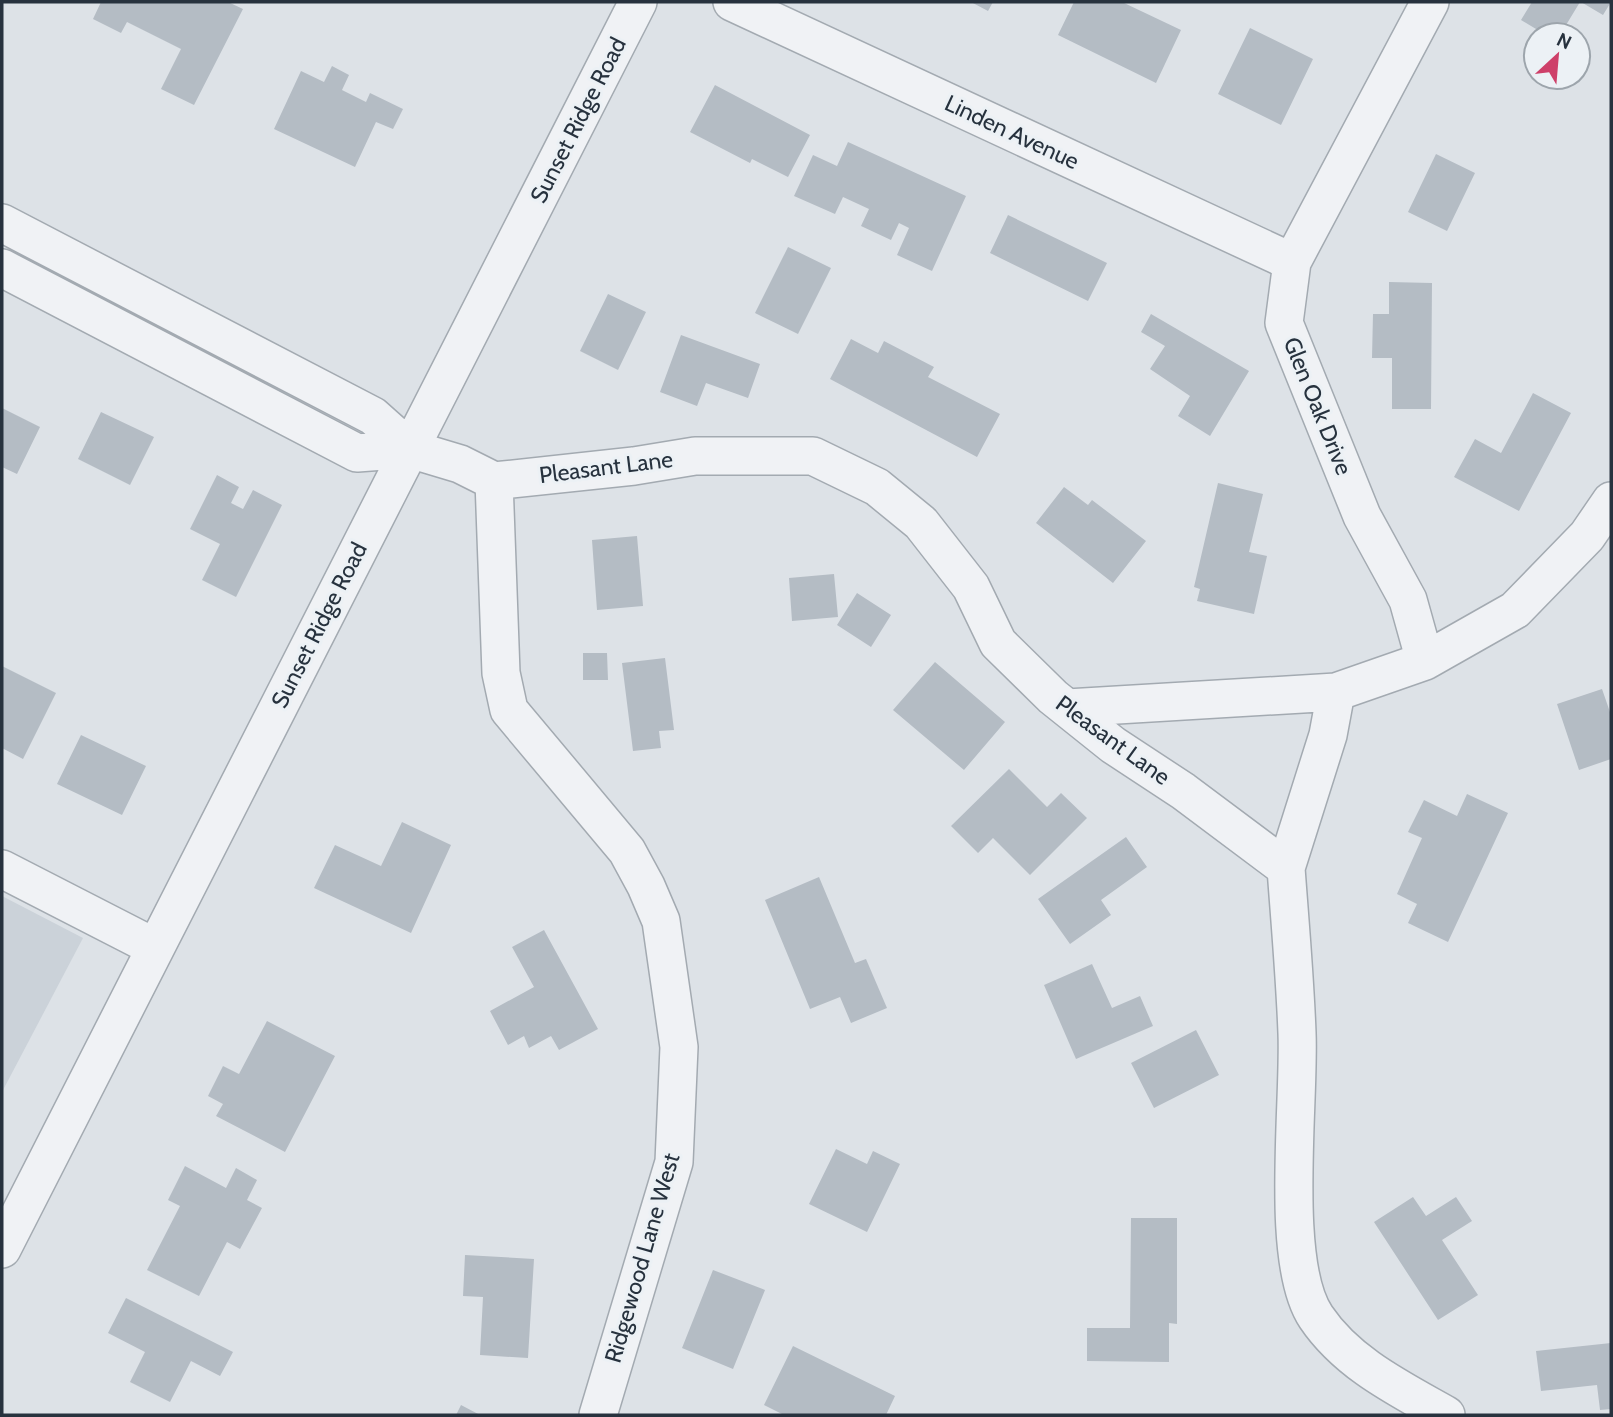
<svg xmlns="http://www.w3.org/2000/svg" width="1613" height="1417" viewBox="0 0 1613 1417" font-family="Cabin,sans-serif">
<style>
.built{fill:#cbd2d9}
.building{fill:#b4bcc4}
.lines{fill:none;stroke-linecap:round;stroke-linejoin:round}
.minor-casing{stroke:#a3aab1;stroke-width:40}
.minor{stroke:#f0f2f5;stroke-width:37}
.labels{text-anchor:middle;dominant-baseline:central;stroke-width:6;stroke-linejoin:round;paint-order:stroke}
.street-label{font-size:23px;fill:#27323e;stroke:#ecf1f5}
</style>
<rect width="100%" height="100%" fill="#dde2e7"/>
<path class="built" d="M2,896L83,938L2,1092Z"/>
<path class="building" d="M101,2H228L243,9L194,105L161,89L181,49L127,22L121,33L93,19Z
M971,2H993L988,11Z
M1074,2H1122L1181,30L1156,83L1058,35Z
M1532,2H1580L1560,35H1546L1521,20Z
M1581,2H1611L1603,15Z
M1250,28L1313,59L1281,125L1218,94Z
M332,66L349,75L342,90L366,102L370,93L403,109L393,129L376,122L355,167L274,129L301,71L324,82Z
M715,85L810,135L788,177L752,159L750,163L690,132Z
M848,142L966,196L932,271L897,255L909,228L899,223L891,240L861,226L869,209L843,197L835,214L794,196L813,155L837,166Z
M1436,154L1475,173L1447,231L1408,212Z
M1008,215L1107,263L1088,301L990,253Z
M788,247L831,268L798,334L755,313Z
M1389,282L1432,283L1431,409H1392V358H1372L1373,314H1389Z
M608,294L646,312L618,370L580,351Z
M1151,314L1249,371L1210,436L1178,416L1190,396L1150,369L1165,346L1141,332Z
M681,335L760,364L748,398L706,383L697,406L660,392Z
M851,339L878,353L884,341L934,367L928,377L1000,414L977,457L830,379Z
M1533,393L1571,413L1519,511L1454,477L1475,439L1501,453Z
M2,408L40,427L17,474L2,467Z
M101,412L154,437L130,485L78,459Z
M217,475L239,487L231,503L243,509L253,490L282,505L236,597L202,580L220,544L190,529Z
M1218,483L1263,494L1249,552L1267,556L1254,614L1197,601L1200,589L1194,587Z
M1064,487L1088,505L1092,500L1146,541L1113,583L1036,523Z
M637,536L643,606L597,610L592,540Z
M834,574L838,617L792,621L789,578Z
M857,593L891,615L871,647L837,625Z
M583,653H607L608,680H583Z
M665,658L674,730L659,731L661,748L633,751L622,663Z
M935,662L1005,722L964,770L893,710Z
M2,666L56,693L23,759L2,748Z
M1602,689L1611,715V759L1579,770L1557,704Z
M81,735L146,766L122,815L57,784Z
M1009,769L1047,807L1061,793L1087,818L1030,875L993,838L978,853L951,826Z
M1467,794L1508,813L1448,942L1408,923L1417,904L1397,894L1422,838L1408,832L1424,800L1457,816Z
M402,822L451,845L411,933L314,888L335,845L381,866Z
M1126,837L1147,867L1101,900L1111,915L1070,944L1038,899Z
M819,877L855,963L866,959L887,1008L851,1023L840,997L810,1009L765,900Z
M544,930L598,1029L559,1050L551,1036L529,1048L524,1036L508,1045L490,1011L534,987L512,947Z
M1092,964L1112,1008L1140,996L1153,1026L1076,1059L1044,985Z
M267,1021L335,1056L285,1152L216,1116L223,1104L208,1096L223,1066L239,1074Z
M1196,1030L1219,1075L1154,1108L1131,1063Z
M836,1149L867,1164L873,1151L900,1164L867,1232L809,1204Z
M185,1166L226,1188L236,1168L257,1180L247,1200L262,1208L240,1249L227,1242L199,1296L147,1270L180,1206L168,1200Z
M1413,1197L1426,1216L1456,1197L1472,1221L1442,1240L1478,1295L1438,1320L1374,1222Z
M1131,1218H1177V1324L1169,1323V1362L1087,1361V1328H1130Z
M465,1255L534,1259L528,1358L480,1355L483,1297L463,1296Z
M713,1270L765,1290L733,1369L682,1348Z
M126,1298L233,1352L220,1376L191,1361L170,1402L130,1382L145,1352L108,1333Z
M1611,1343V1409L1600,1410L1597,1385L1541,1391L1536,1351Z
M793,1346L895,1396L886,1415H784L764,1405Z
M461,1405L480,1415H456Z"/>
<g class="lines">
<defs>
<path id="minor" d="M732,2L1292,262
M2,223L373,416L410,449
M2,268L357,453L410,449L460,464L494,481L634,466L695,456H813L877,487L921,523L971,587L998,643L1053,697L1113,745L1183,791L1286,868C1290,923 1295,978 1297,1033C1300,1102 1279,1262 1316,1317C1347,1363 1398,1388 1446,1415
M494,481L501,673L509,710L627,851L646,886L661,921L679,1047L674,1162L598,1415
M1425,661L1408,600L1362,516L1284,323L1292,262L1430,2
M1067,708L1336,692L1425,661L1515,610L1587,536L1611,501
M1286,868L1328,735L1336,692
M2,869L154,947
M2,1249L638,2"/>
</defs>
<use href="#minor" class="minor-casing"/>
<use href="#minor" class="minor"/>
</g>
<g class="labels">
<g class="street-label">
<text transform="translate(578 120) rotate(-63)">Sunset Ridge Road</text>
<text transform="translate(1012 132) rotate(25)">Linden Avenue</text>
<text transform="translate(1318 406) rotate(68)">Glen Oak Drive</text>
<text transform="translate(606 467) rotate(-7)">Pleasant Lane</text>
<text transform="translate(319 625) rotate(-63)">Sunset Ridge Road</text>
<text transform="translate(1113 740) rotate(36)">Pleasant Lane</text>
<text transform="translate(642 1258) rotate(-74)">Ridgewood Lane West</text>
</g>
</g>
<rect width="1613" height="1417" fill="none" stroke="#27323e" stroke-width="7"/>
<g transform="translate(1557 56) rotate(26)"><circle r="33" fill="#ecf1f5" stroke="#9da5ac" stroke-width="2"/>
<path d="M0-5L12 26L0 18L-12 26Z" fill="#ce4069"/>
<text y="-10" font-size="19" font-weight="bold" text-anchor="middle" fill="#27323e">N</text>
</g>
</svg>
